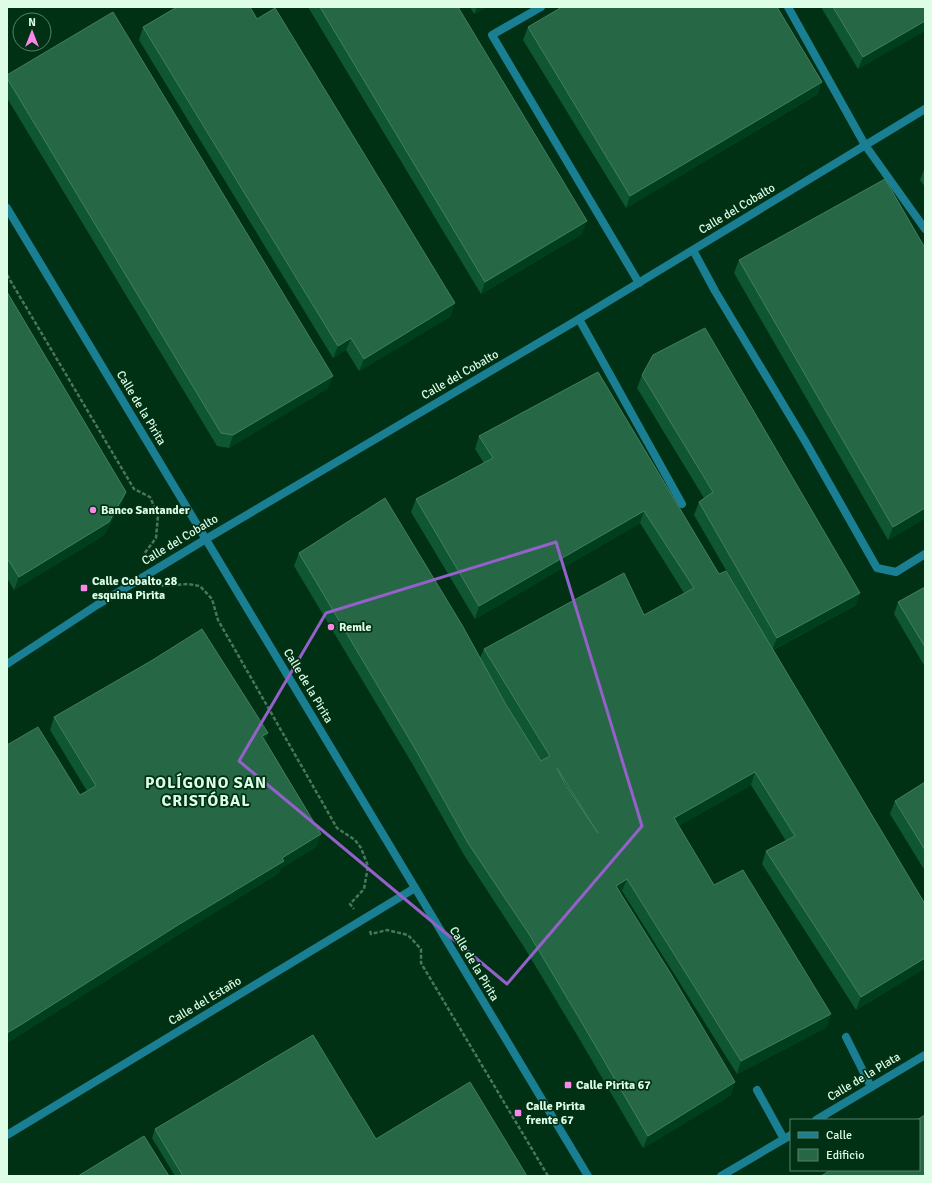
<svg xmlns="http://www.w3.org/2000/svg" width="932" height="1183" viewBox="0 0 932 1183" font-family="Signika,sans-serif">
<style>
.lines{fill:none;stroke-linecap:round;stroke-linejoin:round}
.path{stroke:#4a765b;stroke-width:2.5;stroke-dasharray:4 2;stroke-linecap:butt}
.service{stroke:#1a7f92;stroke-width:8}
.minor{stroke:#1a7f92;stroke-width:8}
.tertiary{stroke:#1a7f92;stroke-width:8}
.wall{fill:#0f5632}
.shaded-wall{fill:#003f1e}
.building{fill:#266845;stroke:#427f5e;fill-rule:evenodd}
.marked{fill:none;stroke:#9460c9;stroke-width:3;stroke-linejoin:round}
.poi-dot{fill:#fa87e7;stroke:#003115;stroke-width:1.5}
.labels{text-anchor:middle;dominant-baseline:central;stroke-width:3.5;stroke-linejoin:round;paint-order:stroke}
.street-label{font-size:12px;fill:#ddfde6;stroke:#003115}
.poi-label{font-size:12px;font-weight:bold;fill:#ddfde6;stroke:#003115;text-anchor:start}
.district-label{font-size:16px;font-weight:bold;letter-spacing:1px;fill:#ddfde6;stroke:#003115}
</style>
<rect width="100%" height="100%" fill="#003115"/>
<g class="lines">
<path class="path" d="M7,275L134,489L150,497L158,515L156,538L144,554L146,558
M161,583L163,586L188,584L200,586L212,599L218,620L337,828L355,840L361,848L368,866L364,889L350,904L354,909
M370,931L371,934L387,930L408,935L421,949V963L548,1176"/>
<path class="service" d="M541,7L492,35L639,283
M788,7L865,145L925,229
M693,250L715,291L805,441L877,568L896,572L925,554
M579,319L682,504
M846,1037L871,1087
M757,1090L784,1139"/>
<path class="minor" d="M7,664L97,605L206,539L579,319L925,109
M816,1120L925,1055
M7,1135L415,888
M721,1176L791,1135"/>
<path class="tertiary" d="M7,208L588,1176"/>
</g>
<path class="wall" d="M308,7H458L582,234L481,294Z
M470,7H487L474,14Z
M821,7H925L858,69Z
M257,19L451,316L359,371L346,350L333,358L139,40L143,27Z
M528,27L818,94L626,208L523,40Z
M7,75L328,388L229,448L217,446L7,98Z
M925,167V187L920,180Z
M739,260L925,518L888,540L734,273Z
M7,292L126,492L121,505L104,535L14,590L7,578Z
M598,372L719,574L741,596L694,515L699,502L704,498L637,388L642,375L856,605L773,650L925,904V968L856,1010L762,864L766,851L786,841L751,785L678,826L714,885L827,1027L737,1074L622,891L620,893L731,1095L643,1148L580,1040L524,947L464,855L413,765L294,566L299,553L480,658L484,649L644,615L684,593L640,523L475,619L411,512L416,499L484,463L475,449L479,436Z
M925,587V667L894,614L898,602Z
M54,717L268,733L265,740L321,834L316,847L281,868L279,873L173,938L7,1043V745L80,795L87,791L50,730Z
M925,782V871L890,814L895,801Z
M155,1129L376,1139L527,1176H175L152,1138Z"/>
<path class="shaded-wall" d="M477,7H487L474,14Z
M925,21V31L858,69L863,57Z
M822,82L818,94L626,208L630,196Z
M587,221L582,234L481,294L485,282Z
M455,303L451,316L359,371L364,359Z
M351,338L346,350L333,358L338,346Z
M333,376L328,388L229,448L233,435Z
M126,492L121,505L104,535L14,590L19,577Z
M925,508V518L888,540L893,527Z
M644,511L640,523L475,619L479,606Z
M860,593L856,605L772,650L777,638Z
M268,733L263,745L262,736Z
M755,772L751,785L669,831L674,818Z
M321,834L316,847L281,868L279,873L173,938L7,1043V1033L282,858Z
M627,879L622,891L611,898L616,886Z
M925,958V968L856,1010L861,997Z
M831,1014L827,1027L737,1074L741,1061Z
M735,1082L731,1095L643,1148L648,1136Z"/>
<path class="building" d="M177,7H250L257,19L275,8L455,303L364,359L351,338L338,346L143,27Z
M320,7H458L587,221L485,282Z
M562,7H777L822,82L630,196L528,27Z
M833,7H925V21L863,57Z
M113,12L333,376L233,435L221,433L7,78V75Z
M885,179L925,248V508L893,527L739,260Z
M7,292L126,492L109,522L19,577L7,558Z
M705,328L860,593L777,638L699,502L713,492L642,375L653,355Z
M598,372L719,574L726,571L925,904V958L861,997L766,851L795,836L755,772L674,818L714,885L743,870L831,1014L741,1061L627,879L616,886L671,974L735,1082L648,1136L585,1028L529,934L468,843L417,752L299,553L385,498L462,625L505,703L541,761L550,756L484,649L624,573L644,615L694,588L644,511L479,606L416,499L493,458L479,436ZM557,768L598,833L565,784Z
M925,587V647L898,602Z
M202,629L268,733L262,736L321,834L282,858L284,861L178,925L22,1024L7,1033V745L38,727L80,795L96,786L54,717L151,661Z
M925,782V850L895,801Z
M313,1035L376,1139L470,1082L527,1176H183L155,1129Z
M925,1115V1176H821L831,1170H919V1120H917Z
M144,1136L169,1176H78Z"/>
<path class="marked" d="M556,542L642,826L507,984L239,761L326,613Z"/>
<g class="poi-dot">
<circle cx="93" cy="510" r="4"/>
<rect x="80" y="584" width="8" height="8" rx="2"/>
<circle cx="331" cy="627" r="4"/>
<rect x="564" y="1081" width="8" height="8" rx="2"/>
<rect x="514" y="1109" width="8" height="8" rx="2"/>
</g>
<g class="labels">
<g class="street-label">
<text transform="translate(737 209) rotate(-31)">Calle del Cobalto</text>
<text transform="translate(460 375) rotate(-30)">Calle del Cobalto</text>
<text transform="translate(141 408) rotate(59)">Calle de la Pirita</text>
<text transform="translate(180 540) rotate(-31)">Calle del Cobalto</text>
<text transform="translate(308 686) rotate(59)">Calle de la Pirita</text>
<text transform="translate(474 964) rotate(59)">Calle de la Pirita</text>
<text transform="translate(205 1001) rotate(-31)">Calle del Estaño</text>
<text transform="translate(864 1077) rotate(-31)">Calle de la Plata</text>
</g>
<g class="poi-label">
<text x="101" y="510">Banco Santander</text>
<text x="92" y="581">Calle Cobalto 28<tspan x="92" dy="14">esquina Pirita</tspan></text>
<text x="339" y="627">Remle</text>
<text x="576" y="1085">Calle Pirita 67</text>
<text x="526" y="1106">Calle Pirita<tspan x="526" dy="14">frente 67</tspan></text>
</g>
<g class="district-label">
<text x="206" y="783">POLÍGONO SAN<tspan x="206" dy="18">CRISTÓBAL</tspan></text>
</g>
</g>
<rect width="932" height="1183" fill="none" stroke="#ddfde6" stroke-width="16"/>
<rect x="790" y="1119" width="130" height="52" fill="#003115" stroke="#588369"/>
<rect x="798" y="1132" width="20" height="6" fill="#1a7f92" stroke="#588369"/>
<text x="826" y="1139" font-size="12" fill="#ddfde6">Calle</text>
<rect x="798" y="1149" width="20" height="12" fill="#266845" stroke="#588369"/>
<text x="826" y="1159" font-size="12" fill="#ddfde6">Edificio</text>
<g transform="translate(32 32)"><circle r="19" fill="#003115" stroke="#588369"/>
<path d="M0-3L7 15L0 10L-7 15Z" fill="#fa87e7"/>
<text y="-6" font-size="11" font-weight="bold" text-anchor="middle" fill="#ddfde6">N</text>
</g>
</svg>
